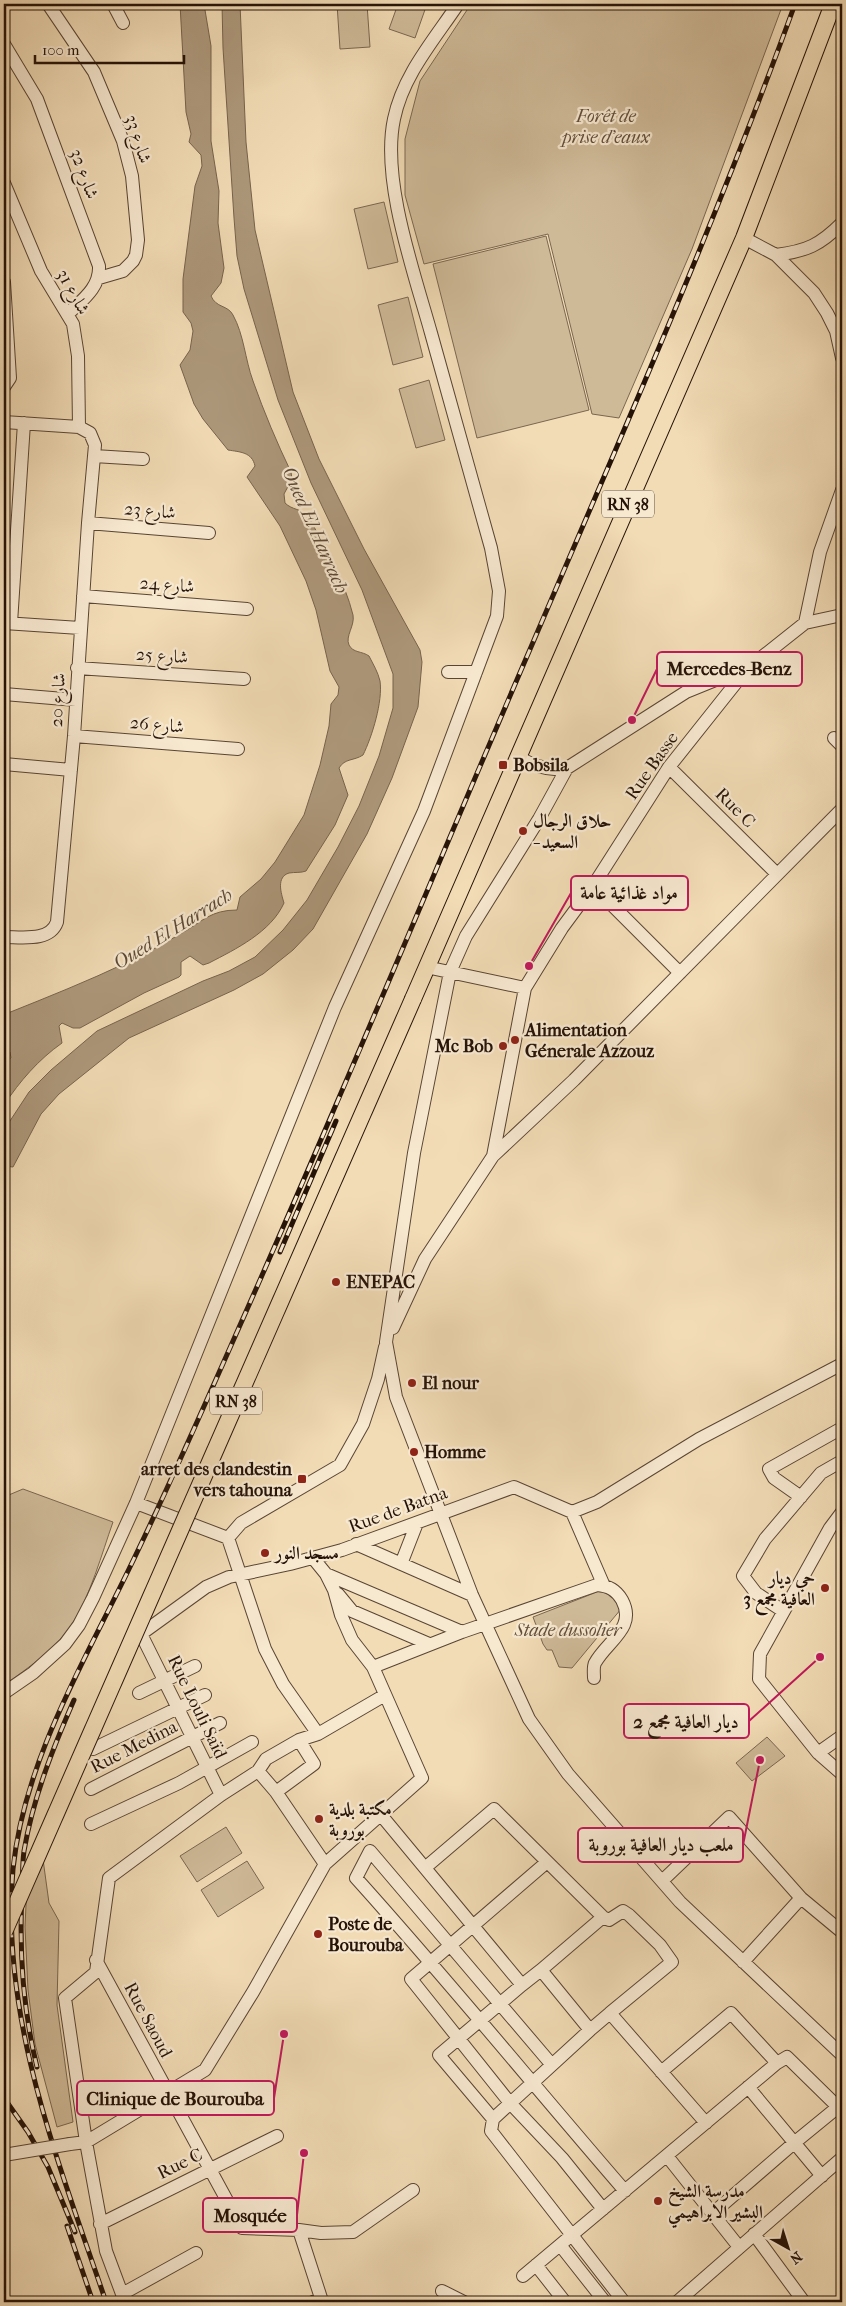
<svg xmlns="http://www.w3.org/2000/svg" width="846" height="2306" viewBox="0 0 846 2306" font-family="'IM FELL French Canon',Amiri,serif">
<style>
.green{fill:#cfba98;stroke:#7a6650}
.water{fill:#ad987b;stroke:#77634d}
.lines{fill:none;stroke-linecap:round;stroke-linejoin:round}
.minor-casing{stroke:#594534;stroke-width:14}
.major-casing{stroke:#261308;stroke-width:18}
.minor{stroke:#f7e8d0;stroke-width:12}
.major{stroke:#f2dcb6;stroke-width:16}
.rail-casing{stroke:#261308;stroke-width:5}
.rail{stroke:#f7e8d0;stroke-width:3;stroke-dasharray:9;stroke-linecap:butt}
.minor-bridge-casing{stroke:#594534;stroke-width:14;stroke-linecap:butt}
.major-bridge-casing{stroke:#261308;stroke-width:18;stroke-linecap:butt}
.minor-bridge{stroke:#f7e8d0;stroke-width:12}
.major-bridge{stroke:#f2dcb6;stroke-width:16}
.poi-dot{fill:#8f2418;stroke:#f7e8d0;stroke-width:2}
.labels{text-anchor:middle;dominant-baseline:central;stroke-width:4.5;stroke-linejoin:round;paint-order:stroke}
.shield{fill:#f7e8d0;stroke:#655344;stroke-width:1}
.shield-label{font-size:16px;font-weight:bold;fill:#261308}
.park-label{font-size:18px;font-style:italic;fill:#614d3a;stroke:#f7e8d0}
.street-label{font-size:18px;fill:#261308;stroke:#f7e8d0}
.poi-label{font-size:18px;font-weight:bold;fill:#261308;stroke:#f7e8d0;text-anchor:start}
.water-label{font-size:19px;font-style:italic;fill:#5c4836;stroke:#f7e8d0}
.leader{fill:none;stroke:#c2185b;stroke-width:2}
.callout-dot{fill:#c2185b;stroke:#f7e8d0;stroke-width:2}
.callout{fill:#f7e8d0;stroke:#c2185b;stroke-width:2}
.callout-label{font-size:19px;text-anchor:middle;font-weight:bold;fill:#261308}
</style>
<rect width="100%" height="100%" fill="#f2dcb6"/>
<filter id="stains"><feTurbulence type="fractalNoise" baseFrequency=".004" numOctaves="4"/><feColorMatrix values="0 0 0 0 .2 0 0 0 0 .09 0 0 0 0 .02 0 0 0 .5 -.17"/></filter>
<radialGradient id="worn" r=".72"><stop offset=".6" stop-color="#630" stop-opacity="0"/><stop offset="1" stop-color="#630" stop-opacity=".3"/></radialGradient>
<path class="green" d="M337,4H367L370,47L340,49Z
M398,4H427L415,38L389,29Z
M471,4H783L692,249L619,418L592,414L548,234L424,264L405,195V139L420,81Z
M384,202L398,262L368,269L354,209Z
M546,236L589,410L477,438L433,264Z
M408,297L423,357L393,365L378,305Z
M429,380L445,440L416,448L399,389Z
M23,1489L113,1522C102,1553 90,1597 72,1624C55,1650 28,1668 4,1685V1497Z
M602,1590L614,1596L621,1609L572,1668L559,1667L552,1650H547L543,1644L533,1617Z
M767,1737L785,1756L752,1781L736,1763Z
M226,1827L242,1853L197,1882L180,1856Z
M42,1852L49,1903L59,1921L57,2005L73,2122L57,2127L35,2044L28,1990L25,1927L27,1883Z
M247,1861L264,1888L218,1917L201,1890Z"/>
<path class="water" d="M180,4H204L211,46V141L219,191L218,223L224,268L221,283L211,296C216,308 228,305 233,315C244,335 245,359 253,381C264,412 277,443 291,472L292,479L284,494L285,503C292,510 302,509 308,516C324,545 345,582 353,615C355,626 345,636 349,645C353,653 362,651 369,656C373,664 378,672 380,681C383,701 372,737 363,755C354,761 345,758 339,768L348,795L335,825L306,871C301,873 295,872 289,873C276,877 281,893 284,903C271,932 236,949 209,963L203,965L190,956L181,962V975L179,977L144,993L80,1028H73L62,1023L59,1026L62,1043C38,1060 20,1081 4,1105V1061L11,1058L10,1052L4,1046V1017L8,1013C48,997 88,981 128,962C146,953 165,943 182,933C203,921 211,910 237,910L240,897L261,879L275,862L304,815L320,765L329,726L331,704L338,695L339,687L330,671L316,610L306,581L280,526L247,477L255,466C252,452 240,452 228,450L203,419L194,404L180,365L190,350L193,331L191,323L183,312V279L195,186L202,166L201,155L189,142L191,134L186,112Z
M222,4H240L246,142L255,230L293,392L319,459L364,549L420,650L422,662L418,707L392,778L367,834L313,929L293,950L263,974L234,990L129,1038L59,1094L41,1114L13,1167L4,1166V1130L29,1092L51,1070L97,1031L203,981L229,971L255,957L283,930L307,900L338,847L359,806L379,756L393,708V674L362,590L311,483L278,400L244,289L237,256L234,218L223,48Z"/>
<g class="lines">
<defs>
<path id="minor" d="M48,4L94,72L123,141L132,176L138,240L136,255L133,261L123,271L99,278
M113,4L123,23
M4,44L37,99L99,266C100,288 82,300 68,314
M4,183L41,271L73,324L78,356L79,427
M744,238L776,255L814,293L827,313L836,331L842,358
M776,255C807,251 820,245 842,223
M4,282L10,378L4,387
M4,422L79,427L90,433L95,445L88,523L74,736L57,922C50,942 22,937 4,937
M94,456L143,459
M88,523L209,533
M83,596L247,609
M4,623L80,628
M11,623L24,423
M805,623L820,552L842,490
M77,668L244,679
M448,672H476
M4,694L76,700
M74,736L238,749
M834,738L842,746
M518,757C532,765 550,772 567,768L686,692L718,679L741,676
M4,764L71,770
M669,767L777,874
M567,768L539,819L466,936L450,972L414,1153L386,1342L396,1397L472,1595L529,1719L568,1774L680,1902L842,2055
M593,886L680,973
M426,967L525,988
M493,1156L525,988L562,928L593,886L669,767L747,669L805,623L842,615
M393,1328L425,1259L493,1156L574,1080L842,809
M801,1497L774,1478L769,1469L842,1428
M136,1503L228,1538
M572,1512L604,1586
M842,1512L830,1528L760,1654L759,1679L818,1753L842,1774
M356,1544L472,1595
M313,1558L326,1574L334,1590L341,1615L352,1640L373,1667L422,1778L325,1864L253,1992L205,2070L86,2142L65,1998L96,1972L109,1878L221,1795L258,1771L276,1792L325,1864
M401,1564L417,1523
M326,1574L462,1632
M338,1594L352,1611L429,1644
M783,1611L756,1593L743,1576L765,1539L821,1473L842,1461
M373,1667L462,1632L597,1585C609,1586 616,1590 622,1600C637,1628 607,1641 595,1663C593,1667 594,1673 594,1678
M4,1693L33,1673L65,1644L79,1625L93,1598L136,1503L335,1007L424,811L497,616L499,591L491,548C471,477 451,405 431,333C414,272 381,180 394,119C403,75 434,40 458,4
M139,1693L195,1666
M318,1734L283,1684L265,1649L228,1538L241,1523L340,1465L363,1424L378,1379L385,1347
M93,1749L205,1695
M818,1753L842,1736
M258,1771L266,1759L299,1740L318,1734L385,1695
M91,1789L220,1723
M276,1792L314,1764L299,1740
M221,1795L141,1634L206,1587L229,1577L290,1564L342,1550L514,1487L572,1512L597,1502L699,1439L842,1364
M381,1815L522,1985L541,1970L590,2030L610,2013L706,2123
M91,1824L179,1783L252,1742
M547,1862L411,1979L510,2103L562,2158L603,2209
M426,1867L494,1809L603,1917L609,1920L623,1911L629,1915L660,1945L672,1962L610,2013
M662,1881L729,1817L801,1898L842,1932
M96,1960L242,2228L299,2230L321,2298L313,2302
M743,1962L801,1898
M541,1970L603,1917
M522,1985L439,2055L493,2119L491,2131L624,2302
M552,2065L370,1851L356,1878C448,1980 535,2087 625,2191
M661,2072L731,2013L777,2063L787,2057L838,2107L842,2100
M748,2087L822,2176
M493,2119L590,2030
M70,2144L86,2142L106,2251L125,2302
M667,2156L739,2247
M713,2213L794,2143L838,2107
M100,2224L277,2136
M299,2230L321,2233L353,2232L413,2190
M754,2234L804,2302
M560,2245L605,2302
M536,2265L565,2302
M523,2276L777,2063
M442,2291L464,2302
M122,2294L196,2253
M677,2302L842,2158"/>
<path id="major" d="M413,999L744,238L833,4"/>
</defs>
<use href="#minor" class="minor-casing"/>
<use href="#major" class="major-casing"/>
<use href="#minor" class="minor"/>
<use href="#major" class="major"/>
<defs>
<path id="rail" d="M280,1252L336,1121
M37,2067C23,2010 19,1952 22,1893C23,1879 22,1865 24,1851C33,1798 53,1748 74,1700
M4,2098L28,2132L48,2167L75,2232
M67,2226L93,2302
M106,2302C59,2163 0,2019 13,1869C24,1762 83,1664 129,1569C167,1491 202,1411 237,1332C338,1105 433,875 531,647C622,434 716,222 795,4"/>
</defs>
<use href="#rail" class="rail-casing"/>
<use href="#rail" class="rail"/>
<defs>
<path id="minor-bridge" d="M4,2155L70,2144"/>
<path id="major-bridge" d="M4,1932L413,999"/>
</defs>
<use href="#minor-bridge" class="minor-bridge-casing"/>
<use href="#major-bridge" class="major-bridge-casing"/>
<use href="#minor-bridge" class="minor-bridge"/>
<use href="#major-bridge" class="major-bridge"/>
</g>
<g class="poi-dot">
<rect x="498" y="760" width="10" height="10" rx="2.5"/>
<circle cx="523" cy="831" r="5"/>
<circle cx="515" cy="1040" r="5"/>
<circle cx="503" cy="1046" r="5"/>
<circle cx="336" cy="1282" r="5"/>
<circle cx="412" cy="1383" r="5"/>
<circle cx="414" cy="1452" r="5"/>
<rect x="297" y="1474" width="10" height="10" rx="2.5"/>
<circle cx="265" cy="1553" r="5"/>
<circle cx="825" cy="1588" r="5"/>
<circle cx="319" cy="1819" r="5"/>
<circle cx="318" cy="1934" r="5"/>
<circle cx="658" cy="2201" r="5"/>
</g>
<g class="labels">
<g class="shield">
<rect x="602" y="490.5" width="52" height="27" rx="4"/>
<rect x="210" y="1387.5" width="52" height="27" rx="4"/>
</g>
<g class="shield-label">
<text x="628" y="504">RN 38</text>
<text x="236" y="1401">RN 38</text>
</g>
<g class="park-label">
<text x="606" y="116">Forêt de<tspan x="606" dy="21">prise d'eaux</tspan></text>
<text x="568" y="1630">Stade dussolier</text>
</g>
<g class="street-label">
<text transform="translate(138 139) rotate(72)">شارع 33</text>
<text transform="translate(84 174) rotate(70)">شارع 32</text>
<text transform="translate(73 292) rotate(61)">شارع 31</text>
<text transform="translate(150 511) rotate(5)">شارع 23</text>
<text transform="translate(167 585) rotate(4)">شارع 24</text>
<text transform="translate(162 656) rotate(4)">شارع 25</text>
<text transform="translate(58 700) rotate(-87)">شارع 20</text>
<text transform="translate(157 725) rotate(5)">شارع 26</text>
<text transform="translate(652 766) rotate(-55)">Rue Basse</text>
<text transform="translate(735 808) rotate(45)">Rue C</text>
<text transform="translate(398 1510) rotate(-20)">Rue de Batna</text>
<text transform="translate(197 1707) rotate(64)">Rue Louli Saïd</text>
<text transform="translate(134 1747) rotate(-27)">Rue Medina</text>
<text transform="translate(148 2020) rotate(62)">Rue Saoud</text>
<text transform="translate(180 2164) rotate(-26)">Rue C</text>
</g>
<g class="poi-label">
<text x="513" y="765">Bobsila</text>
<text x="533" y="821">حلاق الرجال<tspan x="533" dy="21">- السعيد</tspan></text>
<text x="525" y="1030">Alimentation<tspan x="525" dy="21">Génerale Azzouz</tspan></text>
<text x="493" y="1046" text-anchor="end">Mc Bob</text>
<text x="346" y="1282">ENEPAC</text>
<text x="422" y="1383">El nour</text>
<text x="424" y="1452">Homme</text>
<text x="292" y="1469" text-anchor="end">arret des clandestin<tspan x="292" dy="21">vers tahouna</tspan></text>
<text x="275" y="1553">مسجد النور</text>
<text x="815" y="1578" text-anchor="end">حي ديار<tspan x="815" dy="21">العافية مجمع 3</tspan></text>
<text x="329" y="1809">مكتبة بلدية<tspan x="329" dy="21">بوروبة</tspan></text>
<text x="328" y="1924">Poste de<tspan x="328" dy="21">Bourouba</tspan></text>
<text x="668" y="2191">مدرسة الشيخ<tspan x="668" dy="21">البشير الابراهيمي</tspan></text>
</g>
<g class="water-label">
<text transform="translate(315 530) rotate(66)">Oued El Harrach</text>
<text transform="translate(173 929) rotate(-32)">Oued El Harrach</text>
</g>
</g>
<path class="leader" d="M632 720L657 669M529 966L571 893M820 1657L749 1721M760 1760L743 1845M284 2034L274 2098M304 2153L297 2215"/>
<g class="callout-dot">
<circle cx="632" cy="720" r="5"/>
<circle cx="529" cy="966" r="5"/>
<circle cx="820" cy="1657" r="5"/>
<circle cx="760" cy="1760" r="5"/>
<circle cx="284" cy="2034" r="5"/>
<circle cx="304" cy="2153" r="5"/>
</g>
<g class="callout">
<rect x="657" y="652" width="145" height="34" rx="5"/>
<rect x="571" y="876" width="117" height="34" rx="5"/>
<rect x="624" y="1704" width="125" height="34" rx="5"/>
<rect x="578" y="1828" width="165" height="34" rx="5"/>
<rect x="77" y="2081" width="197" height="34" rx="5"/>
<rect x="203" y="2198" width="94" height="34" rx="5"/>
</g>
<g class="callout-label">
<text x="729" y="675">Mercedes-Benz</text>
<text x="629" y="899">مواد غذائية عامة</text>
<text x="686" y="1728">ديار العافية مجمع 2</text>
<text x="661" y="1851">ملعب ديار العافية بوروبة</text>
<text x="175" y="2105">Clinique de Bourouba</text>
<text x="250" y="2222">Mosquée</text>
</g>
<rect width="846" height="2306" fill="none" stroke="#f2dcb6" stroke-width="20"/>
<rect x="5" y="5" width="836" height="2296" fill="none" stroke="#261308" stroke-width="2.5"/>
<rect x="10" y="10" width="826" height="2286" fill="none" stroke="#261308"/>
<g transform="translate(788 2248) rotate(141)" stroke="#f7e8d0" stroke-width="4" paint-order="stroke">
<path d="M0-4L9 19L0 12L-9 19Z" fill="#261308"/>
<text y="-8" font-size="14" font-weight="bold" text-anchor="middle" fill="#261308">N</text>
</g>
<path d="M35 55v8h149v-8" fill="none" stroke="#261308" stroke-width="2.5"/>
<text x="42" y="55" font-size="15" fill="#261308" stroke="#f7e8d0" stroke-width="4" paint-order="stroke">100 m</text>
<rect width="100%" height="100%" filter="url(#stains)"/>
<rect width="100%" height="100%" fill="url(#worn)"/>
</svg>
